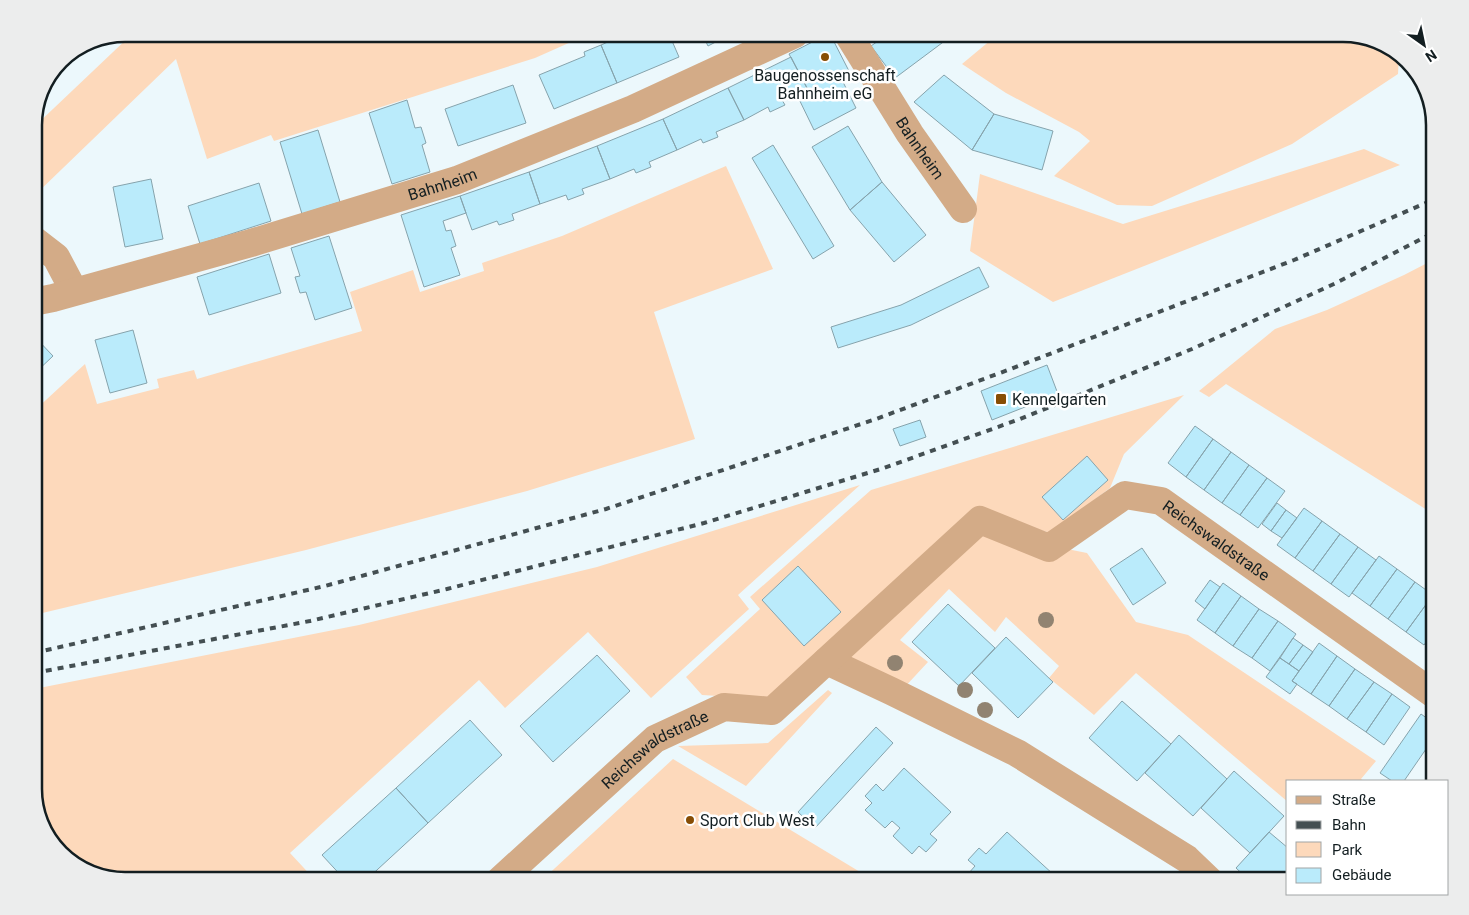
<svg xmlns="http://www.w3.org/2000/svg" width="1469" height="915" viewBox="0 0 1469 915" font-family="Roboto,sans-serif">
<style>
.green{fill:#fdd9bb}
.building{fill:#baebfb;stroke:#86a3ac}
.lines{fill:none;stroke-linecap:round;stroke-linejoin:round}
.street{stroke:#d3ab87;stroke-width:28}
.rail{stroke:#444f52;stroke-width:4;stroke-dasharray:6 6;stroke-linecap:butt}
.tree{fill:#918371}
.poi-dot{fill:#874d04;stroke:#fff;stroke-width:2}
.labels{text-anchor:middle;dominant-baseline:central;stroke-width:5;stroke-linejoin:round;paint-order:stroke}
.poi-label{font-size:16px;fill:#131e21;stroke:#fff;text-anchor:start}
.street-label{font-size:16px;fill:#131e21;stroke:#fff}
.rim{fill:none;stroke:#131e21;stroke-width:2.5}
</style>
<rect width="100%" height="100%" fill="#ecf8fc"/>
<path class="green" d="M132,34H589L535,58L274,141L271,135L207,159L176,59L34,196V127Z
M998,34H1343L1390,46L1399,55L1398,74L1292,144L1152,206L1117,205L1054,176L1090,141L1079,132L1006,93L962,64Z
M1364,149L1400,165L1053,302L970,251L980,174L1123,224Z
M726,166L773,269L654,312L695,439L527,491L306,550L34,615V411L85,364L97,404L159,388L157,379L194,370L197,379L362,331L350,292L413,270L420,292L484,271L482,263L562,236Z
M1435,259V515L1226,384L1209,397L1199,391L1275,329L1327,310L1404,275Z
M1184,395L1124,454L1110,488L1050,533L972,509L767,699L702,695L686,677L760,609L750,597L871,490Z
M860,485L738,595L749,609L651,698L588,632L505,708L479,680L290,853L316,881H126L79,869L46,836L34,795V689L359,625L597,567Z
M982,532L1087,553L1136,622L1188,635L1376,761L1361,779L1364,781H1288V802L1136,673L1094,715L1049,678L1059,666L1006,617L995,632L949,589L900,640L928,662L902,690L842,660Z
M1435,650V672L1426,665Z
M828,690L832,693L746,786L678,746L768,743Z
M673,759L875,881H541Z"/>
<path class="building" d="M636,34H669L679,57L617,83L601,45L617,38L619,41Z
M702,34H731L708,46Z
M828,34H830L850,73L841,78L856,108L814,130L796,93L807,88L789,54Z
M888,34H947L950,37L895,78L871,46Z
M601,45L617,83L554,109L539,75L585,56L584,52Z
M791,57L807,88L782,100L785,105L770,112L768,107L744,120L728,88Z
M944,75L994,114L972,150L914,102Z
M513,85L526,123L458,146L445,109Z
M728,88L744,120L716,132L718,137L703,143L701,139L677,150L663,119Z
M407,100L415,128L421,127L426,143L422,145L430,172L392,184L369,113Z
M994,114L1053,131L1042,170L972,150Z
M663,119L677,150L649,162L651,167L636,173L634,169L610,179L597,146Z
M848,126L882,182L850,210L812,147Z
M318,130L340,202L302,214L280,142Z
M773,145L834,246L813,259L752,158Z
M597,146L610,179L582,189L584,194L568,200L566,195L540,204L529,172Z
M529,172L540,204L512,214L514,220L499,225L497,221L472,230L460,196Z
M151,179L163,239L125,247L113,187Z
M882,182L926,235L894,262L850,210Z
M259,183L271,221L200,244L188,206Z
M460,196L466,213L443,221L446,231L451,230L456,246L451,248L460,275L424,287L401,215Z
M329,236L352,308L315,320L306,292L300,293L295,277L300,276L291,248Z
M269,254L281,293L209,315L197,277Z
M979,267L989,287L911,325L838,348L831,327L901,305Z
M133,330L147,383L110,393L95,340Z
M34,336L53,356L34,374Z
M1047,365L1058,394L992,420L981,391Z
M920,420L926,437L900,446L893,429Z
M1195,426L1213,439L1186,477L1168,463Z
M1213,439L1231,452L1204,490L1186,477Z
M1231,452L1249,465L1222,503L1204,490Z
M1087,456L1108,480L1063,520L1042,497Z
M1249,465L1267,478L1240,515L1222,503Z
M1267,478L1285,491L1258,528L1240,515Z
M1277,503L1286,510L1271,531L1262,524Z
M1304,508L1322,521L1295,558L1277,545Z
M1286,510L1297,518L1282,538L1271,531Z
M1322,521L1340,534L1313,571L1295,558Z
M1340,534L1358,547L1331,584L1313,571Z
M1358,547L1376,560L1349,597L1331,584Z
M1142,548L1166,583L1133,605L1110,569Z
M1379,556L1397,569L1370,606L1352,593Z
M798,566L841,612L804,646L762,600Z
M1397,569L1415,582L1388,619L1370,606Z
M1210,580L1220,587L1205,609L1195,601Z
M1415,582L1433,595L1406,632L1388,619Z
M1223,583L1241,596L1215,633L1197,620Z
M1433,595L1435,596V630L1424,645L1406,632Z
M1241,596L1259,609L1233,646L1215,633Z
M948,604L995,648L959,686L912,642Z
M1259,609L1278,621L1252,658L1233,646Z
M1278,621L1296,634L1270,671L1252,658Z
M1006,637L1053,682L1018,718L972,673Z
M1293,638L1303,645L1289,664L1280,658Z
M1319,643L1337,656L1311,694L1292,681Z
M1303,645L1313,652L1299,671L1289,664Z
M597,655L630,691L553,762L520,726Z
M1337,656L1355,669L1329,706L1311,694Z
M1280,658L1299,671L1292,681L1297,684L1290,694L1266,677Z
M1355,669L1374,682L1347,719L1329,706Z
M1374,682L1392,694L1366,732L1347,719Z
M1392,694L1410,707L1384,745L1366,732Z
M1122,701L1171,744L1137,781L1089,738Z
M1421,714L1435,724V736L1404,781H1392L1380,773Z
M470,720L502,755L428,823L396,788Z
M876,727L893,743L815,828L798,812Z
M1179,735L1227,779L1193,816L1145,773Z
M904,768L951,812L930,834L937,840L926,852L919,846L912,854L893,836L900,828L892,821L885,828L865,810L872,803L865,796L876,784L883,791Z
M1234,771L1284,816L1250,853L1201,808Z
M396,788L428,823L365,881H346L322,855Z
M1007,832L1054,875L1049,881H976L968,874L975,866L968,860L979,848L986,854Z
M1269,832L1288,848V881H1250L1236,868Z
M1161,871L1172,881H1152Z"/>
<g class="lines">
<g class="street">
<path id="s1" d="M848,34L910,134L963,209"/>
<path d="M34,240L56,257L74,291"/>
<path id="s2" d="M34,300L38,301L53,298L251,243L457,180L633,109L795,34"/>
<path d="M827,661L891,691L1017,753L1187,859L1210,881"/>
<path id="s3" d="M499,881L655,739L724,707L772,711L980,520L1049,548L1125,495L1161,501L1435,695"/>
</g>
<path class="rail" d="M34,653L325,586L606,509L876,419L1008,370L1294,260L1435,199
M34,673L310,621L447,589L704,523L884,468L1020,419L1192,349L1336,283L1435,232"/>
</g>
<g class="tree">
<circle cx="1046" cy="620" r="8"/>
<circle cx="895" cy="663" r="8"/>
<circle cx="965" cy="690" r="8"/>
<circle cx="985" cy="710" r="8"/>
</g>
<g class="poi-dot">
<circle cx="825" cy="57" r="5"/>
<rect x="995" y="393" width="12" height="12" rx="2.5"/>
<circle cx="690" cy="820" r="5"/>
</g>
<g class="labels">
<g class="poi-label">
<text x="825" y="75" text-anchor="middle">Baugenossenschaft<tspan x="825" dy="18">Bahnheim eG</tspan></text>
<text x="1012" y="399">Kennelgarten</text>
<text x="700" y="820">Sport Club West</text>
</g>
<g class="street-label">
<text stroke="none"><textPath href="#s1" startOffset="135">Bahnheim</textPath></text>
<text stroke="none"><textPath href="#s2" startOffset="425">Bahnheim</textPath></text>
<text stroke="none"><textPath href="#s3" startOffset="889">Reichswaldstraße</textPath></text>
<text stroke="none"><textPath href="#s3" startOffset="205">Reichswaldstraße</textPath></text>
</g>
</g>
<path d="M0 0H1469V915H0ZM125 42H1343A83 83 0 0 1 1426 125V789A83 83 0 0 1 1343 872H125A83 83 0 0 1 42 789V125A83 83 0 0 1 125 42Z" fill="#eceded" fill-rule="evenodd"/>
<path class="rim" d="M125 42H1343A83 83 0 0 1 1426 125V789A83 83 0 0 1 1343 872H125A83 83 0 0 1 42 789V125A83 83 0 0 1 125 42Z"/>
<rect x="1286" y="780" width="162" height="115" fill="#ffffff" stroke="#a1a5a6"/>
<rect x="1296" y="796" width="25" height="8" fill="#d3ab87" stroke="#a1a5a6"/>
<text x="1332" y="805" font-size="15" fill="#131e21">Straße</text>
<rect x="1296" y="821" width="25" height="8" fill="#444f52" stroke="#a1a5a6"/>
<text x="1332" y="830" font-size="15" fill="#131e21">Bahn</text>
<rect x="1296" y="842" width="25" height="15" fill="#fdd9bb" stroke="#a1a5a6"/>
<text x="1332" y="855" font-size="15" fill="#131e21">Park</text>
<rect x="1296" y="868" width="25" height="15" fill="#baebfb" stroke="#a1a5a6"/>
<text x="1332" y="880" font-size="15" fill="#131e21">Gebäude</text>
<g transform="translate(1424 45) rotate(147)" stroke="#ffffff" stroke-width="4" paint-order="stroke">
<path d="M0-4L9 19L0 12L-9 19Z" fill="#131e21"/>
<text y="-8" font-size="14" font-weight="bold" text-anchor="middle" fill="#131e21">N</text>
</g>
</svg>
